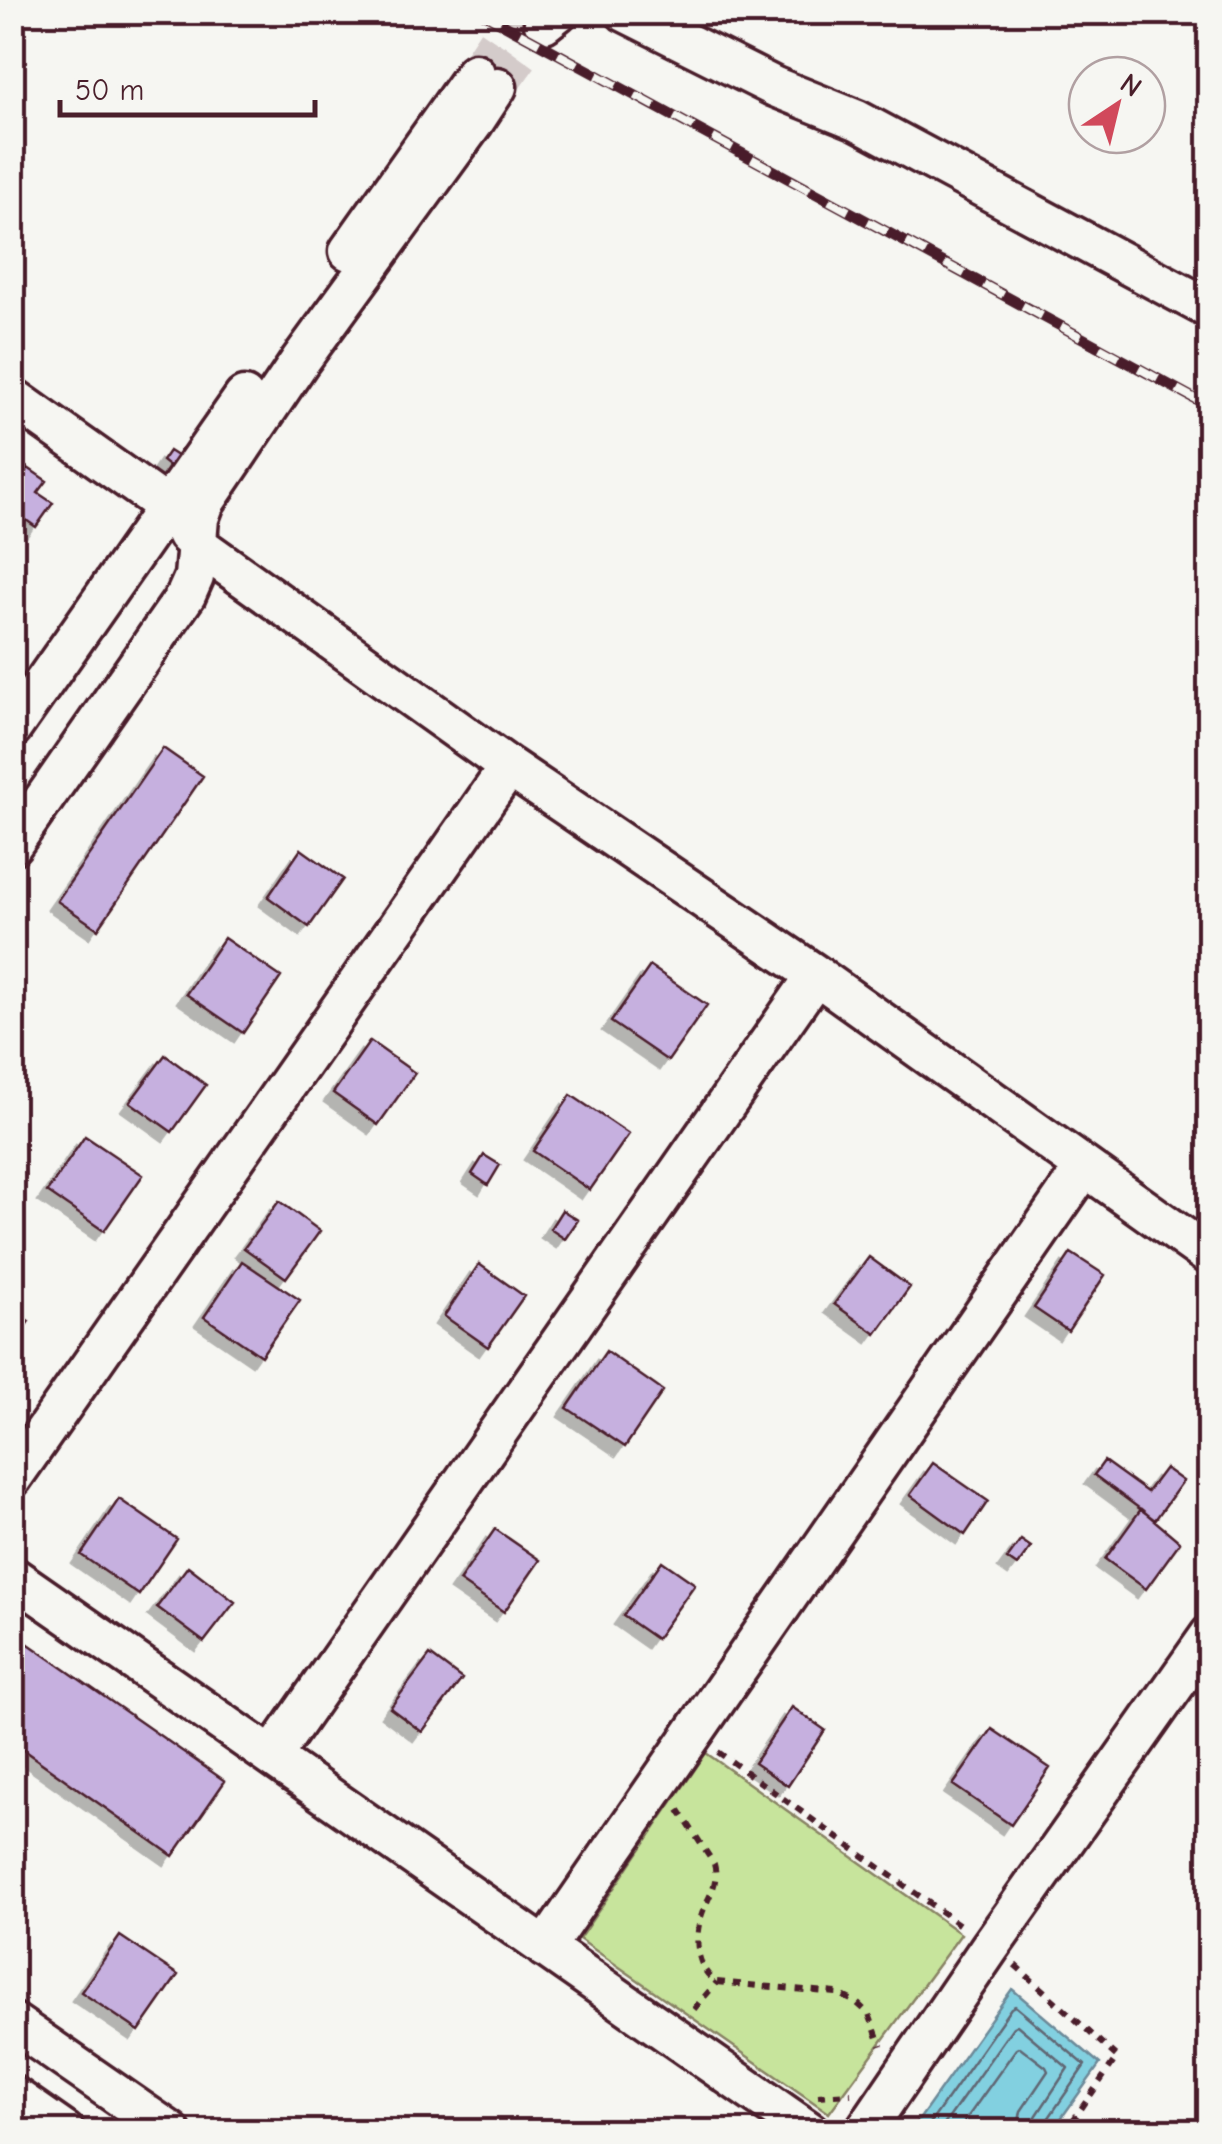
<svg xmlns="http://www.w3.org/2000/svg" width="1222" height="2144" viewBox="0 0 1222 2144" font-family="'Comic Neue',sans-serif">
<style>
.green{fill:#c7e49c;stroke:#888264;stroke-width:2.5}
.water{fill:#82d0e0;stroke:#6c8998;stroke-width:2.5}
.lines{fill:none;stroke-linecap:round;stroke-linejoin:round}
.shore{stroke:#606673;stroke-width:2.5}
.building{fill:#c6b0df;stroke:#4a1f2b;stroke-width:2.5;filter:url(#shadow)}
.minor-tunnel{stroke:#d4cbca;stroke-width:38;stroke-dasharray:38 19;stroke-linecap:butt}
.minor-casing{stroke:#4a1f2b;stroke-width:45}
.path{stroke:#4a1f2b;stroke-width:6;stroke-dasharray:8 8;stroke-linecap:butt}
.minor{stroke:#f6f6f2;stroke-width:38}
.rail-casing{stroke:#4a1f2b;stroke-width:11}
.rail{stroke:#f6f6f2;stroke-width:8;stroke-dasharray:22;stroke-linecap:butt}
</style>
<defs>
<filter id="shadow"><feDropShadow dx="-9" dy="9" stdDeviation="0" flood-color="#0004"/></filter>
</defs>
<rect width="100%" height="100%" fill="#f6f6f2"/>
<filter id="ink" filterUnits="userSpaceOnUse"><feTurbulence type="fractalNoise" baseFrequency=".01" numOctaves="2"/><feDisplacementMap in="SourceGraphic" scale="20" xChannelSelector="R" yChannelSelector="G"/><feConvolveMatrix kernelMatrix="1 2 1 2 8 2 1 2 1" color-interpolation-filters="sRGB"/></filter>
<g filter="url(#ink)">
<path class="green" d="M706,1753L961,1934L829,2113L579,1939Z"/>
<path class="water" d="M1012,1989L1100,2064L1052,2131H911Z"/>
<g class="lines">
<path class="shore" d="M924,2132L1011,2008L1015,2006L1085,2065L1046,2122L1045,2132
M939,2132L1013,2027L1017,2025L1068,2068L1035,2118L1032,2132
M957,2132L1016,2049L1020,2047L1046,2067L1048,2071L1021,2111L1017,2132"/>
</g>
<path class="building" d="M169,451L180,458L172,469L162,461Z
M12,458L28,468L12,491Z
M28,468L47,481L38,493L53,503L36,527L26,520L12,540V491Z
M163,748L203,776L98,929L57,901Z
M301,849L343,879L309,927L268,897Z
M224,938L281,977L243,1033L186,994Z
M650,966L707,1005L668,1061L611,1022Z
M370,1041L415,1073L378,1125L333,1093Z
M165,1055L206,1085L172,1132L130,1102Z
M571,1095L629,1134L590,1190L533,1151Z
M85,1136L143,1175L104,1231L47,1192Z
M484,1155L500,1165L488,1185L472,1174Z
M279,1201L320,1231L286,1278L244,1248Z
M562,1210L578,1220L565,1239L550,1229Z
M1071,1253L1105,1275L1068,1331L1034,1308Z
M869,1257L910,1287L876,1334L834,1304Z
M242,1261L300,1300L261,1356L204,1317Z
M479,1264L524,1296L488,1347L444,1316Z
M12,1310L29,1321L12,1345Z
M606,1351L663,1391L625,1447L567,1408Z
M1104,1461L1147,1492L1165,1468L1183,1481L1155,1520L1094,1475Z
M933,1463L988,1501L965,1535L910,1495Z
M119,1499L177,1539L139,1595L81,1555Z
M1141,1509L1180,1542L1146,1589L1105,1559Z
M495,1529L540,1560L504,1612L459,1581Z
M1021,1540L1031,1547L1017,1566L1007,1559Z
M662,1561L695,1584L656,1639L623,1616Z
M188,1566L235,1602L204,1642L157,1607Z
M23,1640L225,1781L173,1856L12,1742V1655Z
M430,1655L462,1679L422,1732L390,1708Z
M792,1707L825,1730L788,1786L754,1763Z
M992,1729L1050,1768L1011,1825L953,1785Z
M120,1936L178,1975L139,2031L81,1992Z"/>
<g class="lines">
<path class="minor-tunnel" d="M475,73L516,12
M497,87L544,23"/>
<defs>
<path id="minor" d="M625,12L775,87L857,120L1210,309
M544,23L558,12
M349,251L475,73
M12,397L177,514L187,535L198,545L509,767L816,975L1210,1256
M12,728L244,397
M12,845L186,595L194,577L199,518L205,502L300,361L474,122L497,87
M12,1478L509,767
M12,1576L810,2132
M273,1755L816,975
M545,1948L1084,1168
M12,2022L171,2132
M12,2095L65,2132
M864,2132L990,1947L1210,1635"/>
</defs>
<use href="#minor" class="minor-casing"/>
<path class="path" d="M718,1752L964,1928
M679,1810L714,1864C720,1885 707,1897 701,1917C694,1938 696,1970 717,1982L837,1993L857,2003L869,2014L881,2046
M1015,1965L1117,2057L1065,2132
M694,2009L717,1982
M818,2096L851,2094"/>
<use href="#minor" class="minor"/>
<defs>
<path id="rail" d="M481,12L1210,407"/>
</defs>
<use href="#rail" class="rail-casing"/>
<use href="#rail" class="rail"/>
</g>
</g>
<rect width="1222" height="2144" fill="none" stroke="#f6f6f2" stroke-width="50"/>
<rect x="25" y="25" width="1172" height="2094" fill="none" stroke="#4a1f2b" stroke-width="4" filter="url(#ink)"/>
<g transform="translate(1117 105) rotate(35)"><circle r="48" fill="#f6f6f2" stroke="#b1a0a2" stroke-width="2.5"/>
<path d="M0-8L18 38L0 25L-18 38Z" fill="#d1495b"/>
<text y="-15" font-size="28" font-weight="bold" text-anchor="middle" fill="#4a1f2b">N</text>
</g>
<path d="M60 100v15h255v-15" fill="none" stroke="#4a1f2b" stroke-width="5"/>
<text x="75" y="100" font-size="30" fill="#4a1f2b" stroke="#f6f6f2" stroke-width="8" paint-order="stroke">50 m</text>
</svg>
